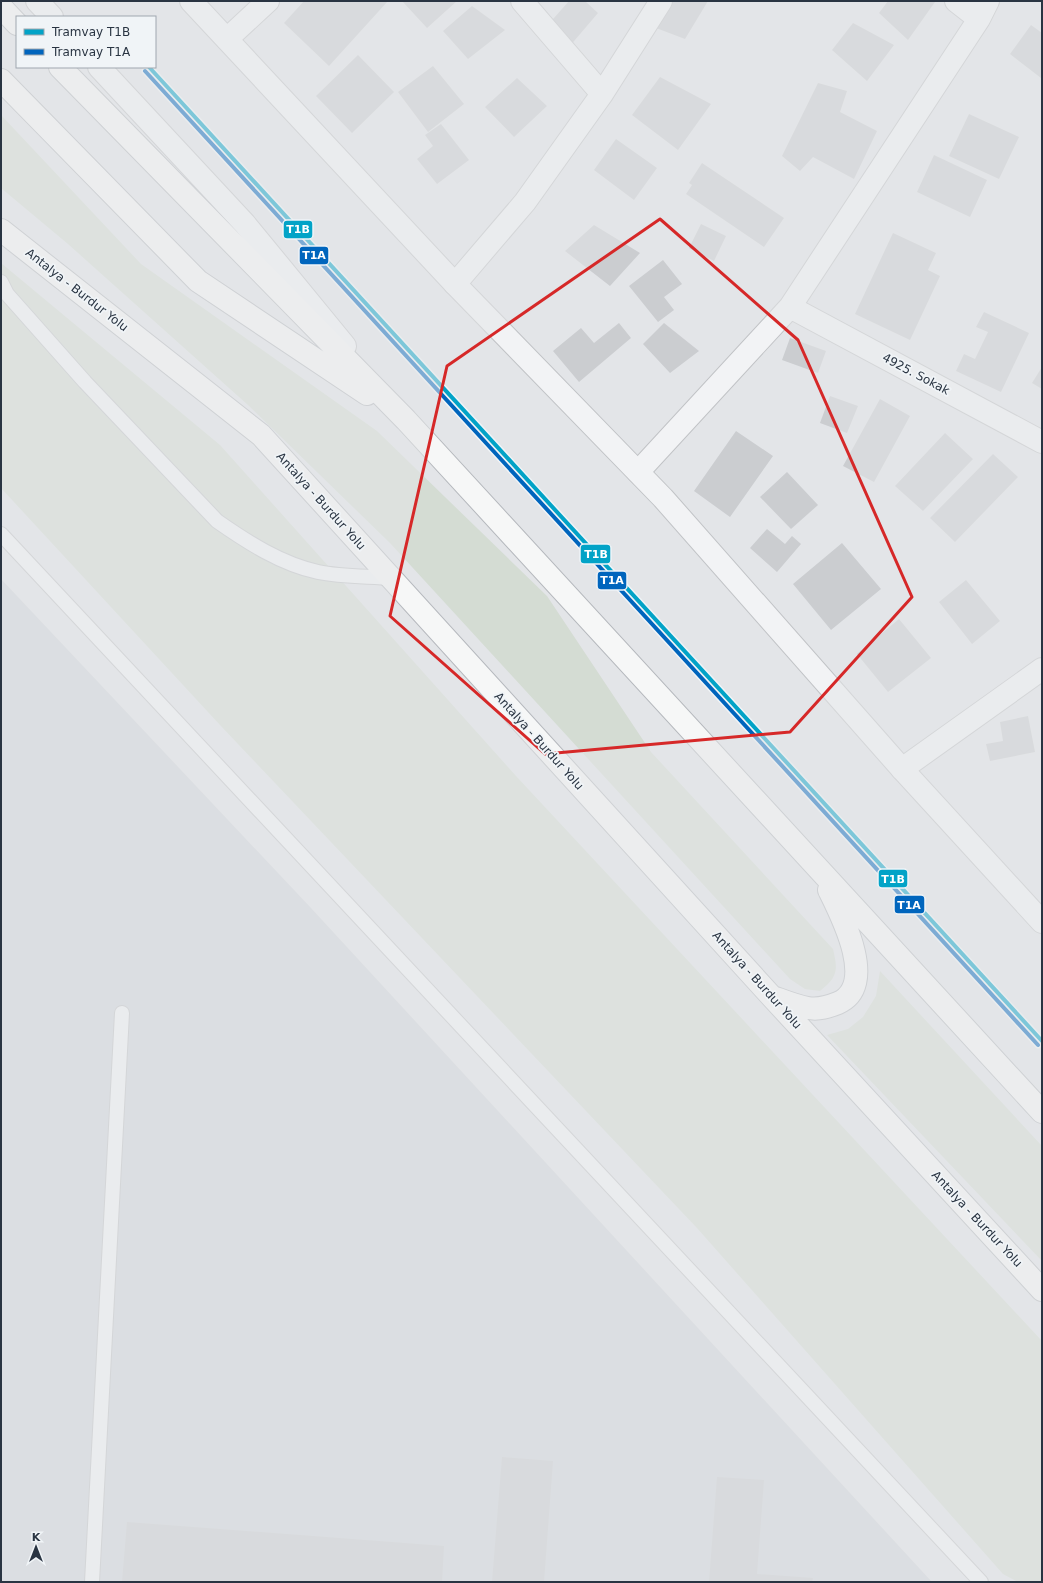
<svg xmlns="http://www.w3.org/2000/svg" width="1043" height="1583" viewBox="0 0 1043 1583" font-family="'DejaVu Sans',sans-serif">
<style>
.built{fill:#d1d5db}
.green{fill:#d4dcd3}
.building{fill:#cbcdd0}
.lines{fill:none;stroke-linecap:round;stroke-linejoin:round}
.service-casing{stroke:#c1c3c6;stroke-width:16}
.minor-casing{stroke:#c1c3c6;stroke-width:24}
.tertiary-casing{stroke:#c1c3c6;stroke-width:24}
.trunk-casing{stroke:#b5b8bd;stroke-width:24}
.service{stroke:#f2f3f5;stroke-width:14}
.minor{stroke:#f2f3f5;stroke-width:22}
.tertiary{stroke:#f2f3f5;stroke-width:22}
.trunk{stroke:#f6f7f7;stroke-width:22}
.tram-1-casing{stroke:#f0f4f7;stroke-width:7}
.tram-2-casing{stroke:#f0f4f7;stroke-width:7}
.tram-1{stroke:#02a3c7;stroke-width:4}
.tram-2{stroke:#0065bd;stroke-width:4}
.marked{fill:none;stroke:#d62828;stroke-width:3;stroke-linejoin:round}
.labels{text-anchor:middle;dominant-baseline:central;stroke-width:3.5;stroke-linejoin:round;paint-order:stroke}
.street-label{font-size:12px;fill:#293442;stroke:#f0f4f7}
.line-badge{stroke:#f0f4f7;stroke-width:1.5}
.badge-label{font-size:11px;text-anchor:middle;font-weight:bold;fill:#fff}
</style>
<rect width="100%" height="100%" fill="#e3e5e8"/>
<path class="built" d="M1,579L311,908L932,1582H1Z"/>
<path class="green" d="M1,115L141,264L377,431L547,596L651,752L833,949C838,970 838,977 820,991L805,989L790,979L390,543L248,405L68,244L1,188Z
M1,263L220,445L516,776L1042,1341V1582H1018L1003,1574L697,1228L220,725L1,488Z
M880,971L1042,1146V1261L827,1035L848,1029L863,1017L876,996Z"/>
<path class="building" d="M304,1H388L329,66L284,23Z
M402,1H457L427,28Z
M569,1H585L598,13L569,47L546,27Z
M672,1H708L685,39L656,28Z
M888,1H933L935,2L908,40L879,13Z
M472,6L505,30L468,59L443,31Z
M853,23L894,45L867,81L832,50Z
M1031,25L1042,33L1041,78L1010,54Z
M358,55L394,92L352,133L316,96Z
M433,66L464,104L428,132L398,92Z
M660,77L711,104L678,150L632,115Z
M517,78L547,106L514,137L485,107Z
M818,83L847,91L840,112L877,131L854,179L813,157L800,171L782,156Z
M969,114L1019,137L999,179L949,156Z
M441,124L469,160L437,184L417,159L433,146L425,135Z
M616,139L657,168L634,200L594,170Z
M934,155L987,180L970,217L917,192Z
M702,163L784,218L764,247L686,194L692,185L689,183Z
M701,224L726,236L714,261L689,248Z
M594,225L640,253L610,286L565,251Z
M893,233L936,253L928,270L940,276L910,340L855,314Z
M663,260L682,284L664,297L674,310L658,322L629,286Z
M984,312L1029,333L1001,392L956,371L964,354L975,359L988,332L976,327Z
M619,323L631,338L579,382L553,351L581,328L594,343Z
M664,323L699,351L670,373L643,344Z
M790,338L826,351L818,373L782,360Z
M1042,367V389L1032,383Z
M830,396L858,406L847,433L820,423Z
M880,399L910,416L874,482L843,466Z
M736,431L773,456L730,517L694,491Z
M945,433L973,459L923,511L895,486Z
M993,454L1018,477L955,542L930,518Z
M787,472L818,505L791,529L760,497Z
M767,529L785,544L792,536L801,544L777,572L750,548Z
M842,543L881,589L831,630L793,584Z
M966,580L1000,621L972,644L939,602Z
M899,619L931,658L888,692L857,654Z
M1028,716L1035,752L990,761L986,744L1003,741L1000,722Z
M502,1457L553,1461L544,1582H492Z
M717,1477L764,1480L757,1574L813,1578L812,1582H709Z
M127,1522L444,1546L442,1582H122Z"/>
<g class="lines">
<defs>
<path id="service" d="M1,282L7,294L85,382L217,521C247,542 281,564 318,572C342,577 368,576 392,578
M1,534L981,1582
M92,1582L122,1013"/>
<path id="minor" d="M522,1L602,94
M956,1L979,19
M227,39L268,1
M455,284L525,202L602,94L661,1
M790,307L1042,442
M638,472L790,307L979,19L988,1
M902,769L1042,669"/>
<path id="tertiary" d="M37,1L52,17
M191,1L455,284L663,498L902,769L1042,922
M99,67L245,224L345,346"/>
<path id="trunk" d="M1,7L17,24
M60,67L406,420L1042,1112
M1,80L198,281L367,394
M1,230L261,435L772,997L1042,1290
M773,997C784,1001 796,1006 808,1008C819,1010 828,1007 838,1003C878,986 842,916 829,890"/>
</defs>
<use href="#service" class="service-casing"/>
<use href="#minor" class="minor-casing"/>
<use href="#tertiary" class="tertiary-casing"/>
<use href="#trunk" class="trunk-casing"/>
<use href="#service" class="service"/>
<use href="#minor" class="minor"/>
<use href="#tertiary" class="tertiary"/>
<use href="#trunk" class="trunk"/>
<defs>
<path id="tram-1" d="M149,67L1042,1041"/>
<path id="tram-2" d="M145,71L1038,1045"/>
</defs>
<use href="#tram-1" class="tram-1-casing"/>
<use href="#tram-2" class="tram-2-casing"/>
<use href="#tram-1" class="tram-1"/>
<use href="#tram-2" class="tram-2"/>
</g>
<path d="M0 0H1043V1583H0ZM660,219L798,340L912,597L790,732L545,754L390,616L447,366Z" fill="#e3e5e8" fill-opacity=".55" fill-rule="evenodd"/>
<path class="marked" d="M660,219L798,340L912,597L790,732L545,754L390,616L447,366Z"/>
<g class="labels">
<g class="street-label">
<text transform="translate(77 290) rotate(38)">Antalya - Burdur Yolu</text>
<text transform="translate(916 374) rotate(28)">4925. Sokak</text>
<text transform="translate(321 501) rotate(48)">Antalya - Burdur Yolu</text>
<text transform="translate(539 741) rotate(48)">Antalya - Burdur Yolu</text>
<text transform="translate(757 980) rotate(48)">Antalya - Burdur Yolu</text>
<text transform="translate(977 1219) rotate(47)">Antalya - Burdur Yolu</text>
</g>
</g>
<g class="line-badge">
<rect x="283" y="220" width="30" height="19" rx="4" fill="#02a3c7"/>
<rect x="299" y="246" width="30" height="19" rx="4" fill="#0065bd"/>
<rect x="580" y="544" width="31" height="20" rx="4" fill="#02a3c7"/>
<rect x="597" y="571" width="30" height="19" rx="4" fill="#0065bd"/>
<rect x="878" y="869" width="30" height="19" rx="4" fill="#02a3c7"/>
<rect x="894" y="895" width="31" height="19" rx="4" fill="#0065bd"/>
</g>
<g class="badge-label">
<text x="298" y="233">T1B</text>
<text x="314" y="259">T1A</text>
<text x="596" y="558">T1B</text>
<text x="612" y="584">T1A</text>
<text x="893" y="883">T1B</text>
<text x="909" y="909">T1A</text>
</g>
<rect width="1043" height="1583" fill="none" stroke="#293442" stroke-width="4"/>
<rect x="16" y="16" width="140" height="52" fill="#f0f4f7" stroke="#a0a7af"/>
<rect x="24" y="29" width="20" height="6" fill="#02a3c7" stroke="#a0a7af"/>
<text x="52" y="36" font-size="12" fill="#293442">Tramvay T1B</text>
<rect x="24" y="49" width="20" height="6" fill="#0065bd" stroke="#a0a7af"/>
<text x="52" y="56" font-size="12" fill="#293442">Tramvay T1A</text>
<g transform="translate(36 1547)" stroke="#f0f4f7" stroke-width="3" paint-order="stroke">
<path d="M0-3L7 15L0 10L-7 15Z" fill="#293442"/>
<text y="-6" font-size="11" font-weight="bold" text-anchor="middle" fill="#293442">K</text>
</g>
</svg>
